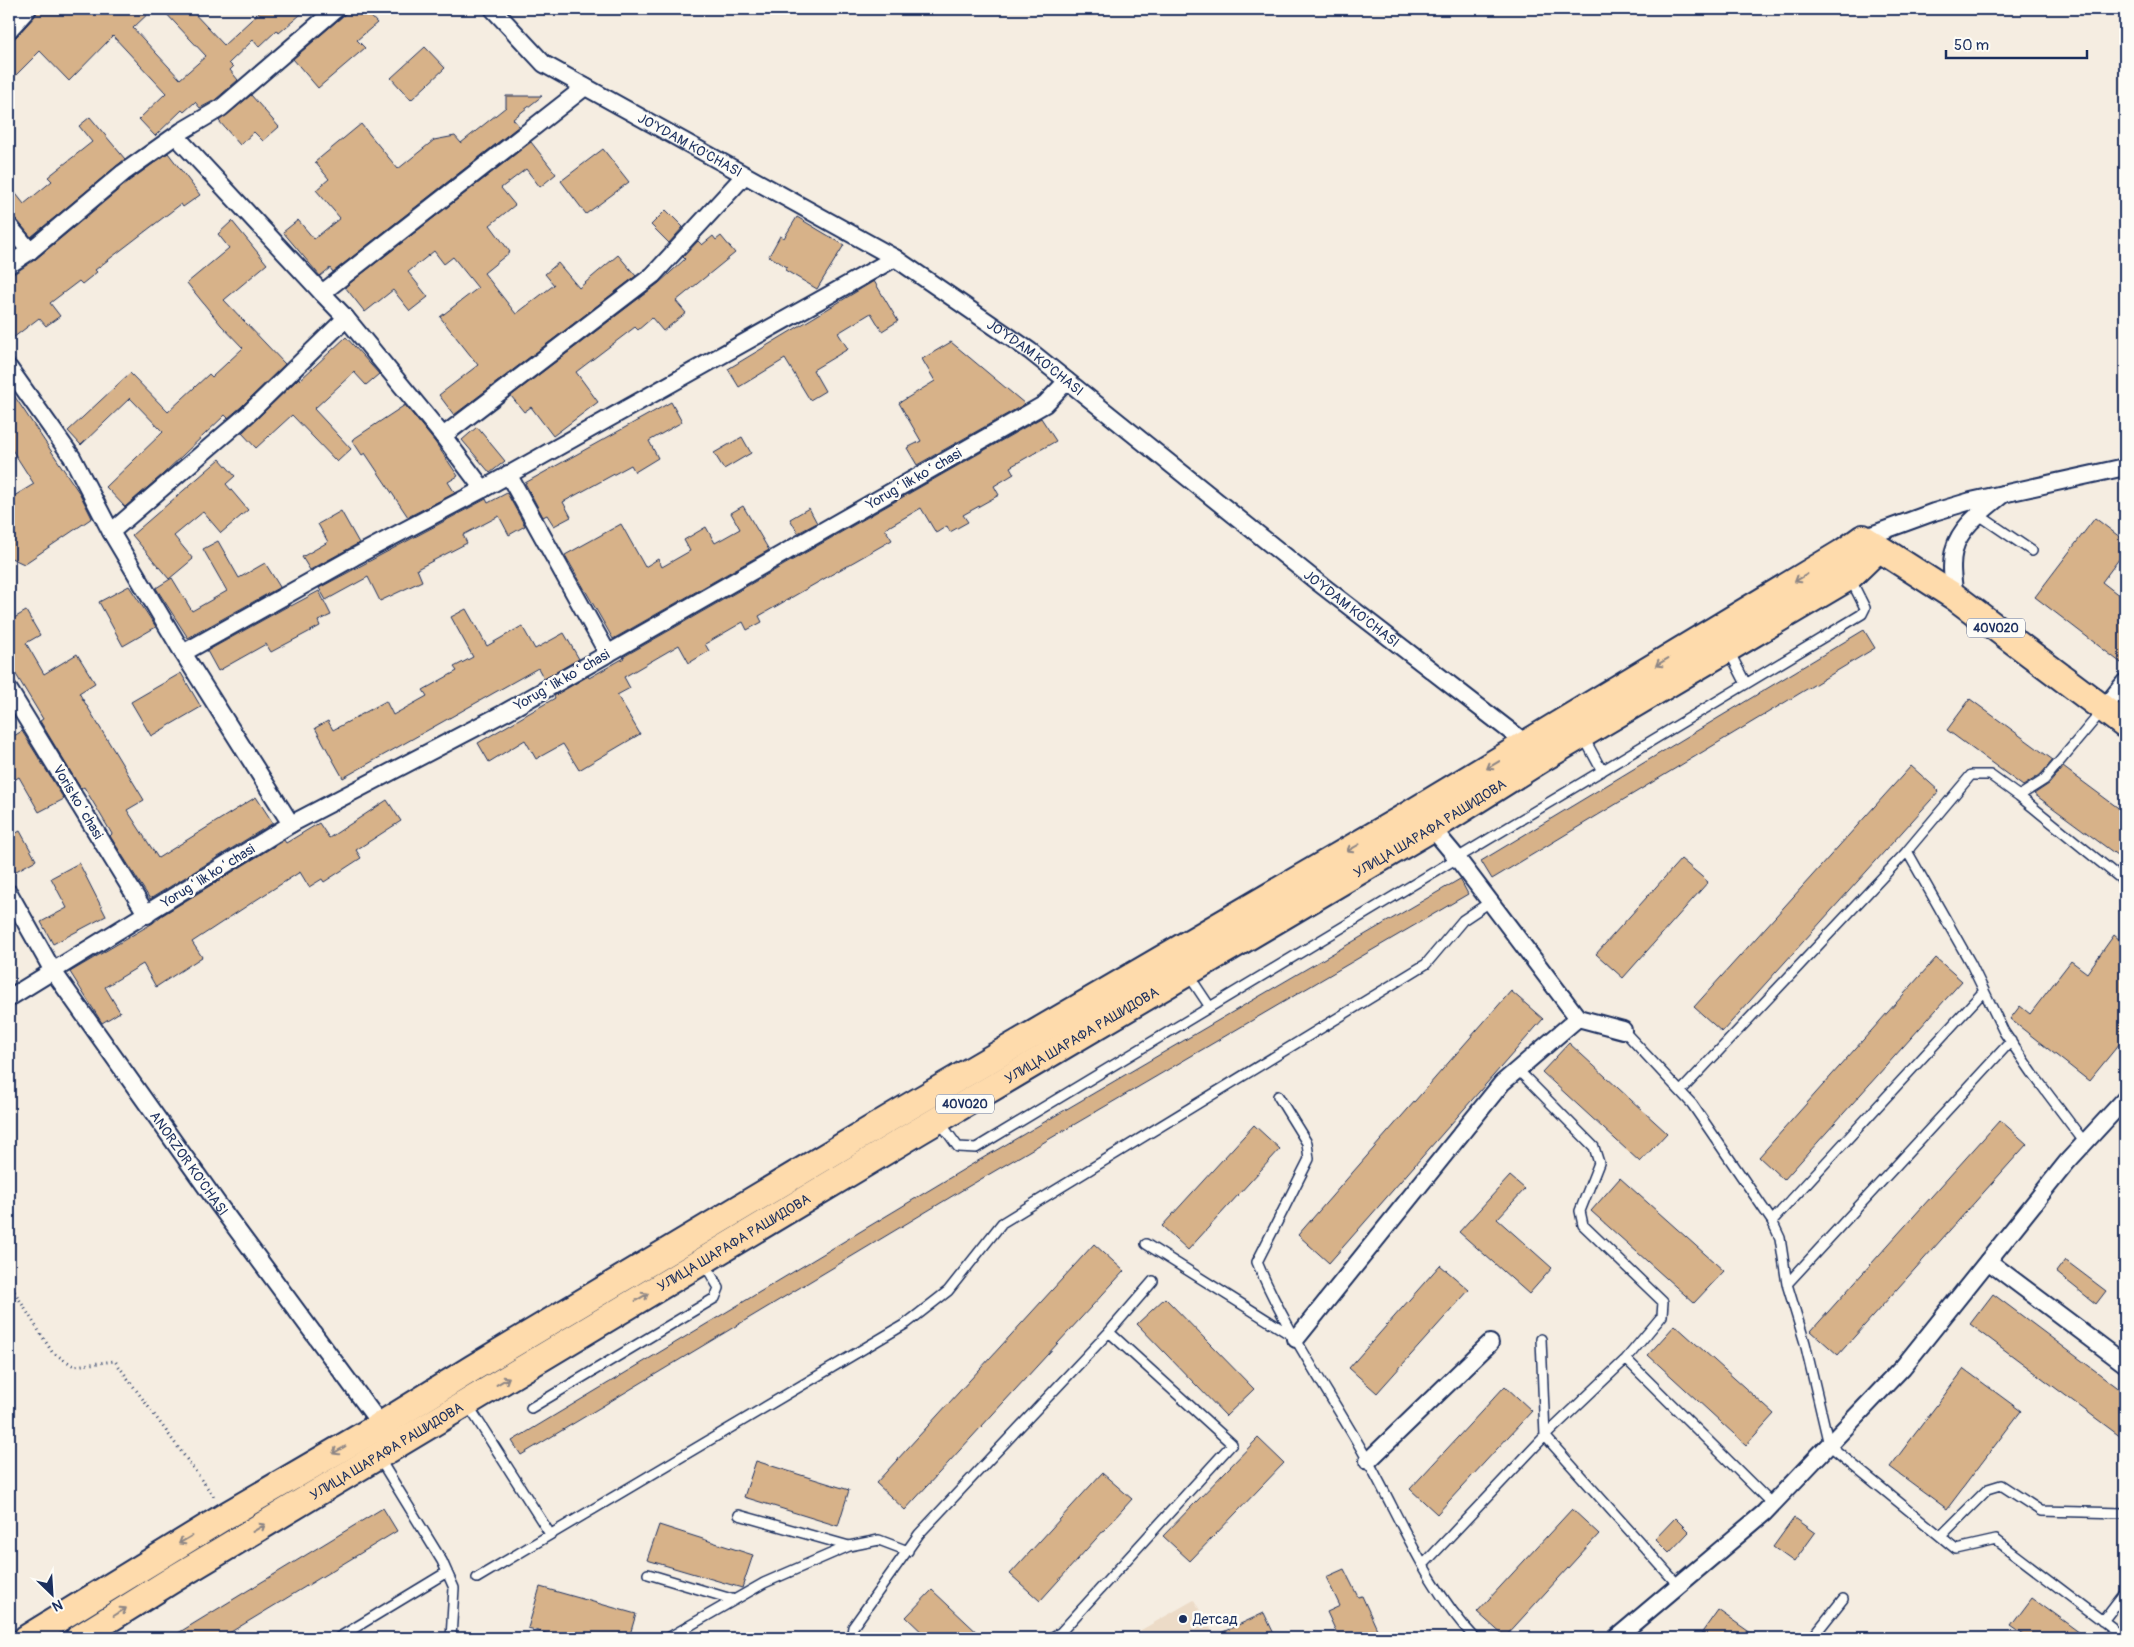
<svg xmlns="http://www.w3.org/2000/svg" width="2134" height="1647" viewBox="0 0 2134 1647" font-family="Pangolin,sans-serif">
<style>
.built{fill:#ecdbc7}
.building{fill:#d7b289;stroke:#1b2f5e}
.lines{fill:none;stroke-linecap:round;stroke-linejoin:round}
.service-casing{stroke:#1b2f5e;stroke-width:12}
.minor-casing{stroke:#1b2f5e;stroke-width:20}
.primary-casing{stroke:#1b2f5e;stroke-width:30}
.path{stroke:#1b2f5e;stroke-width:3;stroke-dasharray:1 4;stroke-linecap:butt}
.service{stroke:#fdfcf7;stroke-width:9}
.minor{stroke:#fdfcf7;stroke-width:16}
.primary{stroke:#fedbac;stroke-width:26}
.oneway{stroke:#8c8585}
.poi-dot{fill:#1b2f5e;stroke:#fdfcf7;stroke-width:2}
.labels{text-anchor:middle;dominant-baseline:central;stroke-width:5;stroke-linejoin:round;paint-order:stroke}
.shield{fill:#fdfcf7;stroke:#5f6c8c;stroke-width:1}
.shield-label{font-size:12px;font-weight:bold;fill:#1b2f5e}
.street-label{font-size:14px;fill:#1b2f5e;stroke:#fdfcf7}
.poi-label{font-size:14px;fill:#1b2f5e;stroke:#fdfcf7;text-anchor:start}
</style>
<rect width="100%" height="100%" fill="#f5ede1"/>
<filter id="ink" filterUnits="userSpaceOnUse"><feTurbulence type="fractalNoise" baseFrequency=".02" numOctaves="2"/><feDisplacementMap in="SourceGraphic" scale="10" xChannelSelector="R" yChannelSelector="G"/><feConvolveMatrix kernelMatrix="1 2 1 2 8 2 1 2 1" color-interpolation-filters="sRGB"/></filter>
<g filter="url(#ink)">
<path class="built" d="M1194,1600L1216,1638H1127Z"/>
<path class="building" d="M38,9H153L133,28L180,79L206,56L162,9H190L224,45L263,9H307L279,33L277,30L259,47L253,40L229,63L233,67L230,70L238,80L215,100L200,108L195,102L184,112L182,110L155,136L139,119L166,93L113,36L69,81L40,51L9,82V40L16,37L35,16Z
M351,9H364L377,23L357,40L365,48L318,88L293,59Z
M425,47L445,68L411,100L391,78Z
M251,95L279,127L263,141L254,132L240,145L219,121Z
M506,96H542L513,119L519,126L333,272L330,268L320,276L283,232L298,220L314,239L340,218L316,190L329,179L315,162L361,124L398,169L434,140L455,136L461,143L506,107Z
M90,117L125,159L31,237L17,220L9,215V185L24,204L52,181L48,177L92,142L79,126Z
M531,142L556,174L540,187L526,169L501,188L515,205L490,225L510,252L484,273L516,314L554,285L545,274L558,263L579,288L618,255L636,276L454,415L439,395L478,365L440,317L478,288L453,257L444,264L434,251L408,272L428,297L410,311L393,290L365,312L345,287Z
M603,149L629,182L586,214L561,181Z
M168,153L200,195L183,207L181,204L95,270L97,272L82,284L79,281L50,303L60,316L46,326L39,318L9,341V275L15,273L36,259L129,181Z
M666,210L683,227L669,243L651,225Z
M797,217L844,245L817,289L785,270L787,267L769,256L780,236L784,238Z
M232,221L267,264L224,300L285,364L241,407L228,418L225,415L162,475L125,507L106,487L163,432L130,398L81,445L68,431L130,373L168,412L209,374L212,377L243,348L221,325L187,283L229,248L218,234Z
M713,236L716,240L721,236L735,253L676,301L686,313L663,331L652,318L638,330L635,327L576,372L598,402L553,436L531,407L524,412L511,396L659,283L685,259L683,257L698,241L702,245Z
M874,281L898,321L882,331L871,313L838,333L848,349L813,370L825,391L810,400L785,359L739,387L728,369Z
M346,337L379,374L366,385L354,372L314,409L351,449L337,462L292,415L256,448L242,433L299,378L300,380Z
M951,342L1025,404L917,465L907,448L921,441L899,403L935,381L922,359Z
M9,388L80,494L92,518L24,564L9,557V499L34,484L9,445Z
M671,402L682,422L649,441L658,458L635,472L631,465L563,502L571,517L554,526L547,515L543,517L525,483Z
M405,405L435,442L458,476L448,482L455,493L408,517L365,453L362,455L352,440Z
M1041,418L1056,441L1010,467L1014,474L994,486L999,495L963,515L968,522L950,532L947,526L936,533L921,508L885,529L892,540L759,616L762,622L747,630L743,622L705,644L709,651L689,663L679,645L624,677L630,688L617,695L640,734L579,770L563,744L536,759L525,740L489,762L478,743L555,698L554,696L588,676L589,678L624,658L623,657Z
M477,427L505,461L490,473L462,440Z
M742,437L751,453L724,469L714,453Z
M220,459L235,476L226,484L248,510L221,533L203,512L174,536L193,559L169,579L132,535Z
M507,493L525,526L509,535L499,516L463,535L467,543L417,569L422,581L380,601L368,577L326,600L319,588L486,499L488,503Z
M743,506L769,550L613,639L565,555L621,524L645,567L658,559L662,567L690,551L684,540L706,527L715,543L740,529L731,513Z
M809,508L817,523L798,533L790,519Z
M341,511L359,543L310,570L302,557L328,542L318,524Z
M2095,518L2125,541V551L2102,582L2125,600V666L2035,597Z
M218,541L239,578L265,563L280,587L188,638L156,588L172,578L192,611L227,591L203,549Z
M129,586L156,627L123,646L99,602Z
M319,591L331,615L318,621L320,626L271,652L266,644L218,671L207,651L290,605L291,606Z
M466,609L487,646L522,626L535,649L564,633L579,659L544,679L538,668L343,778L315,728L328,721L333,730L386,701L393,715L427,696L423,690L457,671L454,667L473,657L451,617Z
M26,611L40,635L26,643L44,674L77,654L95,683L79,693L144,800L127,810L158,858L256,797L273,823L150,899L110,836L112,834L84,787L81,789L40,721L43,719L9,663V621Z
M1864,630L1875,648L1492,879L1481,861Z
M181,673L201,707L151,736L131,702Z
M1970,699L2053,760L2040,775L2023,786L1947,730Z
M22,731L64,799L39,812L19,777L9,783V739Z
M1911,766L1939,791L1722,1032L1694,1007Z
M2063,767L2125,813V861L2034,794L2049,784Z
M387,800L401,821L356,850L361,858L324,882L322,879L309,887L300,872L256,900L192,942L202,957L156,987L143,964L105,987L120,1012L102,1023L70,972L153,923L161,916L284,840L286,843L319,823L329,838Z
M20,831L36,860L9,875V837Z
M1681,859L1708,882L1623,978L1596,954Z
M79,863L106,916L53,944L41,922L67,908L51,878Z
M1460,879L1468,894L964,1189L521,1455L512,1441L971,1165Z
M2114,935L2125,944V1037L2089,1081L2010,1019L2020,1006L2030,1014L2071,961L2087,973Z
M1936,958L1962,981L1784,1180L1759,1157Z
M1511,991L1543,1019L1329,1263L1298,1235Z
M1569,1043L1667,1133L1640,1162L1542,1072Z
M2000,1120L2027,1144L1838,1355L1811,1331Z
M1254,1125L1280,1149L1188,1250L1162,1226Z
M1510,1176L1525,1189L1497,1219L1552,1268L1529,1294L1459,1232Z
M1620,1178L1724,1271L1694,1303L1591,1211Z
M1094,1244L1124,1271L905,1510L876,1483Z
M2065,1260L2106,1291L2096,1304L2056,1272Z
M1440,1265L1469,1290L1377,1393L1349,1368Z
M1993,1294L2125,1393V1440L1970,1324Z
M1165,1298L1254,1389L1226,1416L1137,1324Z
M1675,1325L1774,1414L1746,1445L1648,1355Z
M1964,1369L2021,1411L1947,1509L1890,1467Z
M1505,1386L1532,1411L1437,1514L1410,1489Z
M1258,1438L1284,1463L1190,1561L1163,1536Z
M756,1461L849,1490L838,1526L744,1497Z
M1102,1473L1132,1499L1040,1601L1010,1574Z
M383,1508L397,1531L221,1638H170Z
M1572,1509L1599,1534L1505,1637L1477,1612Z
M1675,1518L1689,1532L1669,1553L1655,1539Z
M1794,1518L1815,1533L1794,1562L1773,1547Z
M659,1525L753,1555L742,1588L647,1560Z
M1344,1569L1358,1597L1362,1596L1381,1638H1339L1327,1612L1340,1606L1326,1577Z
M540,1587L636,1614L629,1638H564L528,1628Z
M932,1590L983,1638H928L906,1617Z
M2032,1598L2087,1638H2028L2011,1626Z
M1718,1610L1758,1638H1698Z
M1264,1613L1276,1638H1210Z"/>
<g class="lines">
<defs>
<path id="service" d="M1979,515L2032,551
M1729,651L1746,684
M1583,736L1602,771
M2019,796L2125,882
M1188,974L1210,1007
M1623,1030L1692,1104L1772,1221L1780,1238L1787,1284L1805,1343L1829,1445L1956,1549L1996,1540L2125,1638
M1681,1091L1910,848
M1278,1096L1307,1143L1309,1159L1257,1262C1286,1332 1331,1394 1368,1461C1401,1520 1428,1589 1475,1638
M940,1122L958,1147L976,1148L1862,614L1865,608L1850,578
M2085,1143L2033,1074L2004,1032L1971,964L1907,851L1971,775H1990L2019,796L2044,780L2102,711
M1772,1221L1984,991
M1146,1244L1294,1337
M1787,1284L2011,1041
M1109,1332L1153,1281
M1541,1339L1545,1436L1678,1585
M1626,1359L1772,1504
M468,1405L550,1534
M531,1408L715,1298L719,1288L704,1263
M379,1458L442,1561L454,1588L451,1638
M739,1515L849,1546
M1941,1536L1988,1489L2001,1485L2041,1511L2125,1513
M1424,1564L1545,1436L1626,1359L1662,1316L1663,1302L1583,1225L1580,1211L1599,1163L1594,1147L1517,1069
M648,1574L735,1600
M477,1578L907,1323L948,1291L1002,1223L1426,964L1463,920L1490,902
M2102,1621L2125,1591
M338,1638L447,1572
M668,1638L764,1583L849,1546L879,1540L908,1551
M851,1638L853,1627L919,1534L1109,1332L1232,1444L1061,1632L1051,1638
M1812,1638L1843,1599"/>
<g id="minor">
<path id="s1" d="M493,9L544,64L895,258L1030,351L1315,580L1532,748"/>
<path d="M9,30L28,9"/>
<path d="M176,136L322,293"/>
<path d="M9,226L30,251"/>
<path d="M9,265L30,251L123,173L182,131L221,108L336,9"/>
<path d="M346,318L443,436"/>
<path d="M9,368L72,457L111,532L248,414L346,318L322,293L585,87"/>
<path d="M508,474L608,654"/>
<path d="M483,489L443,436L653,275L744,176"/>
<path d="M111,532L183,653"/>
<path d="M1863,538L1934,512L1971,501L2125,467"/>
<path d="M1955,597C1953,582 1950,565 1954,550C1960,526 1985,509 2003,494"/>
<path d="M9,690L147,915"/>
<path d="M2104,708L2125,682"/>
<path d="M291,824L183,653L354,557L483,489L895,258"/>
<path d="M1432,828L1457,858L1578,1018"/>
<path id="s2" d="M9,893L53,971L218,1204L381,1425"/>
<path d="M9,998L291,824L504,713L1045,404L1067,381"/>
<path d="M1988,1261L2125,1364"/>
<path d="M1296,1339L1502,1083L1578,1018L1623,1030"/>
<path d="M1368,1461L1490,1343"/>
<path d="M1616,1638L1764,1513L1903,1367L2067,1162L2125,1099"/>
</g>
<g id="primary">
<path d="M27,1638L227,1515L381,1425L473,1368L905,1109L1400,820L1842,553L1863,538L1955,597L2125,725"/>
<path id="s3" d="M79,1638L175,1578L919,1131L1432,828L1543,758L1849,577L1878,549"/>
</g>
</defs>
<use href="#service" class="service-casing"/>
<use href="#minor" class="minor-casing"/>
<use href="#primary" class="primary-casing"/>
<path class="path" d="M9,1283L52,1352L74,1366L115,1361L215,1498"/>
<use href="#service" class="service"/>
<use href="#minor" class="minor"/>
<use href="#primary" class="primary"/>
</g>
<defs><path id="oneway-shaft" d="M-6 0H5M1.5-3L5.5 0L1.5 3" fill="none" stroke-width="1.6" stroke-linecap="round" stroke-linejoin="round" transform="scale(1.25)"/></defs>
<g class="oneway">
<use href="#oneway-shaft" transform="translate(1801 578) rotate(149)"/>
<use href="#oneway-shaft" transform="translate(1662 662) rotate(149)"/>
<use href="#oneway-shaft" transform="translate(1493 765) rotate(149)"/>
<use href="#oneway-shaft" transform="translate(1353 848) rotate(150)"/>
<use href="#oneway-shaft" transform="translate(642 1297) rotate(-31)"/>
<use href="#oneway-shaft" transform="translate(503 1381) rotate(-31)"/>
<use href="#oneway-shaft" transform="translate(339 1450) rotate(150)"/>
<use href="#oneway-shaft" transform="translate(259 1528) rotate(-31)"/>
<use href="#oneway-shaft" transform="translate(185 1540) rotate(149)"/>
<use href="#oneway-shaft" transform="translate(120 1612) rotate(-32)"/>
</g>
</g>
<circle class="poi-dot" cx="1183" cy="1619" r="5"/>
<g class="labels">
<g class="shield">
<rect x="1967" y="618.5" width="58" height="19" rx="4"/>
<rect x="936" y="1094.5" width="58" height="19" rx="4"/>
</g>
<g class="shield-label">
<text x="1996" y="628">40V020</text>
<text x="965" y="1104">40V020</text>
</g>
<g class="street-label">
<text stroke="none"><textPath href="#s1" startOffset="242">JO'YDAM KO'CHASI</textPath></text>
<text stroke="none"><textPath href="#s1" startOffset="648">JO'YDAM KO'CHASI</textPath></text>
<text transform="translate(914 479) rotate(-30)">Yorugʻlik koʻchasi</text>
<text stroke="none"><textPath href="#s1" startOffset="1052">JO'YDAM KO'CHASI</textPath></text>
<text transform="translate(562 680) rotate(-30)">Yorugʻlik koʻchasi</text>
<text transform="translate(78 802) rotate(59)">Voris koʻchasi</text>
<text stroke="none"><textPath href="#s3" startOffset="1575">УЛИЦА ШАРАФА РАШИДОВА</textPath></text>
<text transform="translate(208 876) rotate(-32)">Yorugʻlik koʻchasi</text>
<text stroke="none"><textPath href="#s3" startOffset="1170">УЛИЦА ШАРАФА РАШИДОВА</textPath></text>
<text stroke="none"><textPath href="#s2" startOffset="325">ANORZOR KO'CHASI</textPath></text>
<text stroke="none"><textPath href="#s3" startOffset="765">УЛИЦА ШАРАФА РАШИДОВА</textPath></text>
<text stroke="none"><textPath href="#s3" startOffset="360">УЛИЦА ШАРАФА РАШИДОВА</textPath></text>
</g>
<g class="poi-label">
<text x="1193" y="1619">Детсад</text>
</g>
</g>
<rect width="2134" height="1647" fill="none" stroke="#fdfcf7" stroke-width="30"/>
<rect x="15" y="15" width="2104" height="1617" fill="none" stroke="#1b2f5e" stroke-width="2" filter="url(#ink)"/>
<g transform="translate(52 1594) rotate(155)" stroke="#fdfcf7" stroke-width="4" paint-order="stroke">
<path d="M0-4L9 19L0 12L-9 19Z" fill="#1b2f5e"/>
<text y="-8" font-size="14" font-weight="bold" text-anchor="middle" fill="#1b2f5e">N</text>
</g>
<path d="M1946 50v8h141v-8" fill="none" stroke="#1b2f5e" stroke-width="2.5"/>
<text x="1954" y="50" font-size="15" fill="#1b2f5e" stroke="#fdfcf7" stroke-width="4" paint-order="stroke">50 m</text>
</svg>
